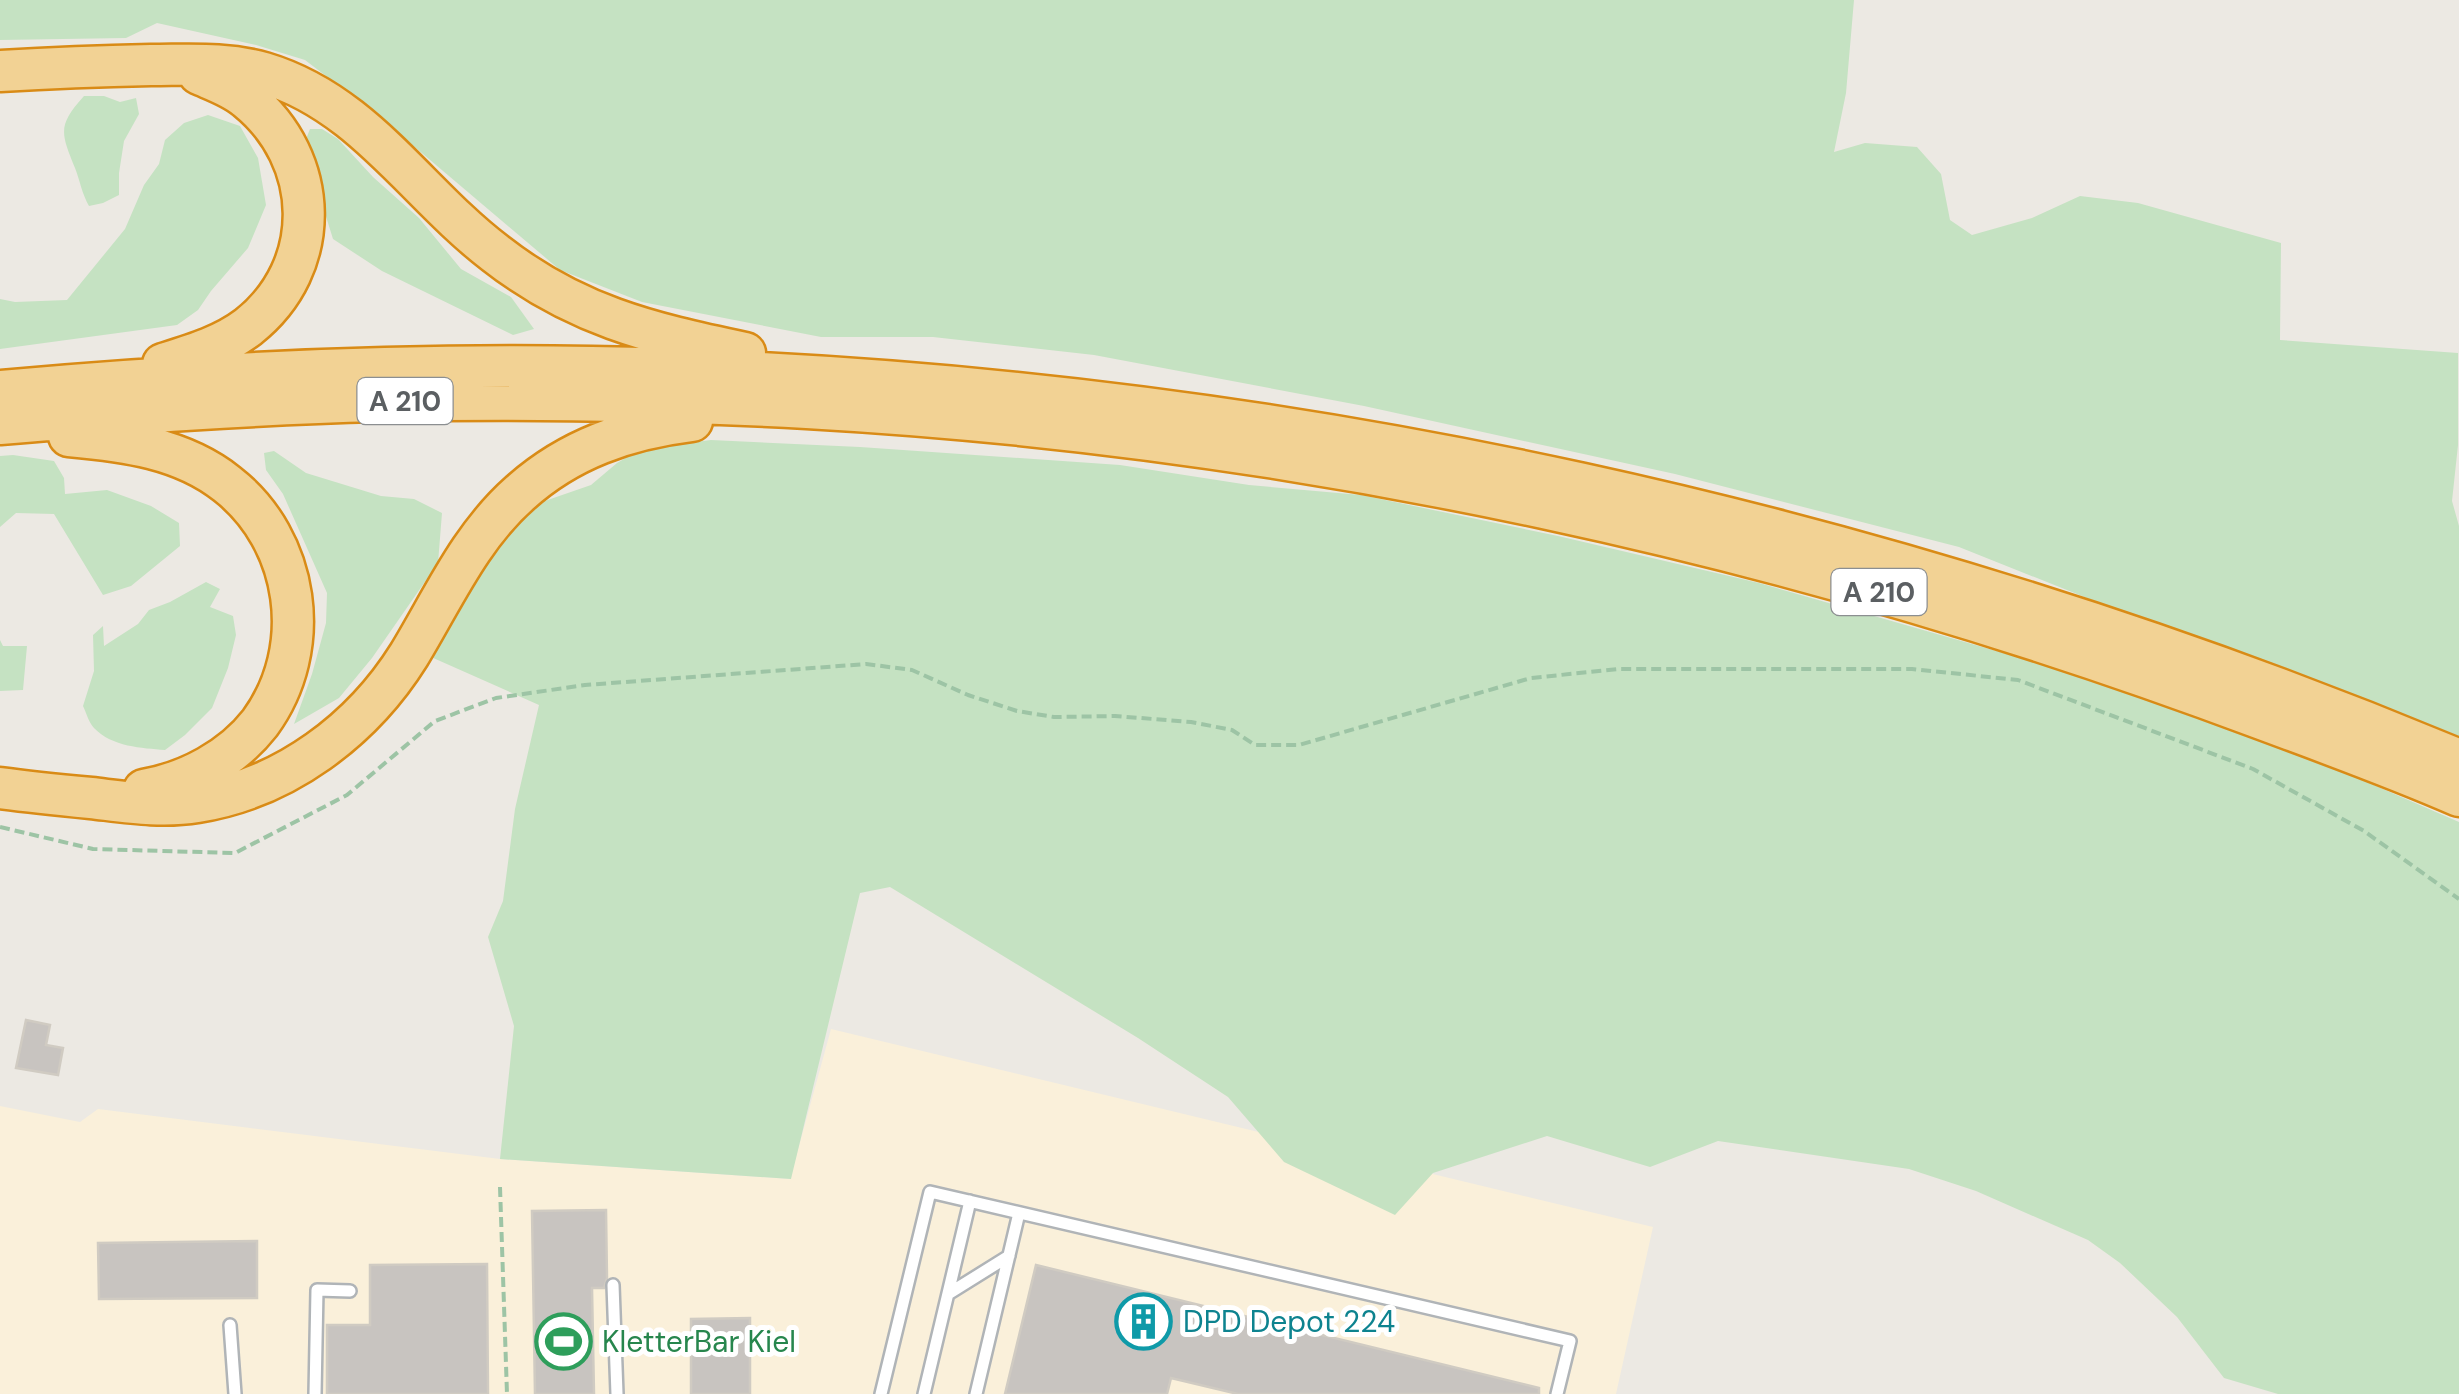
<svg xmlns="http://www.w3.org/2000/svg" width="2459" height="1394" viewBox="0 0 2459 1394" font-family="'DM Sans',sans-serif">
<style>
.commercial{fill:#faf0da}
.green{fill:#c5e2c2}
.building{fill:#c8c4c0;stroke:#d0cbc2;stroke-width:2.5}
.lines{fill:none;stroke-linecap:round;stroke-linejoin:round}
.lane-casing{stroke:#b0b4b7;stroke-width:16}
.highway-casing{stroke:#d98b16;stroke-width:45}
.path{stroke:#9dc4a5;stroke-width:4;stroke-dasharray:10 5;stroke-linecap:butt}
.lane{stroke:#fff;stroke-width:11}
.highway{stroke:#f2d294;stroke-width:40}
.labels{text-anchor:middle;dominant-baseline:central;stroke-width:10;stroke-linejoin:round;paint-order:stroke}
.shield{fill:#fff;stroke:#8c8f91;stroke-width:2.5}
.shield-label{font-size:28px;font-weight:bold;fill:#5b5f62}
.culture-label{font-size:30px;fill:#0d838f;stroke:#fff;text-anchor:start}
.leisure-label{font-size:30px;fill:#27864d;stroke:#fff;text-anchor:start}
</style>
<rect width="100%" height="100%" fill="#ece9e3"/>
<path class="commercial" d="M831,1029L1653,1227L1616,1394H0V1106L80,1122L98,1109L500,1159L790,1179Z"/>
<path class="green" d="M0,0H1854L1846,93L1834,152L1865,143L1917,147L1941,174L1950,220L1972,235L2032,218L2080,196L2138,203L2281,243L2280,340L2458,353V445L2452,501L2459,526V736L2327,685L2097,602L1959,547L1675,474L1364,406L1094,355L933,337H821L642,302L560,270L377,115L305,60L256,45L157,23L126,38L0,40Z
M84,96H104L120,102L136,98L139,114L124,141L119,173V195L103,203L89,206C82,194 80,181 75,168C61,133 57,126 84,96Z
M208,115L240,126L258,158L266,205L248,248L211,291L198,310L177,325L0,349V299L15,302L67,300L125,229L144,185L159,164L165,140L184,123Z
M310,129H322L338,139L373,177L419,218L461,269L511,297L534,329L513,335L382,271L333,239L306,152V139Z
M711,440L860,447L1120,465L1249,485L1361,495L1558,536L1759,583L2101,681L2293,750L2459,822V1394H2278L2224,1378L2177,1317L2120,1263L2088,1240L1976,1191L1909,1169L1718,1141L1650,1167L1547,1136L1433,1173L1395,1215L1284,1162L1228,1097L1138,1038L890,887L860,893L791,1179L500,1159L514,1026L488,937L503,901L515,809L539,705L431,657L497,548L539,503L591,485L617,463L641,449Z
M274,451L306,473L381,496L414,499L442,513L438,563L372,658L339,698L294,724L312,674L326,623L327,593L283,494L266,470L264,453Z
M13,455L54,461L64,478L65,494L107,490L151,506L179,523L180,546L131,586L103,595L54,514L16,513L0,527V456Z
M206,582L220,589L210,607L233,616L236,635L228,668L212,708L185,735L165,750C142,748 112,747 94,728C89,723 86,712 83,706L94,671L93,635L103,626L104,646L138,624L149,610L170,602Z
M0,640L3,646H27L23,690L0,691Z"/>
<path class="building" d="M26,1020L50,1025L46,1045L63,1048L58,1075L16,1068Z
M606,1210L607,1278L604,1288H592L594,1394H535L532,1211Z
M257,1241V1298L99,1299L98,1243Z
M487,1264L488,1394H327V1325H370V1265Z
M1036,1265L1539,1388V1394H1238L1171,1378L1167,1394H1005Z
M750,1318V1394H691V1319Z"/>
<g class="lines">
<defs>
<path id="lane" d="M613,1285L617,1394
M948,1294L1009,1256
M230,1325L235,1394
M315,1394L317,1290L350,1291
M881,1394L930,1192L1570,1341L1557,1394
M924,1394L970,1201
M976,1394L1019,1213"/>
<path id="highway" d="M0,71C50,68 101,66 151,65C190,65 226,62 264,73C364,103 416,193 495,253C574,315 649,333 745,353
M163,364C192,355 223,346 248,327C324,267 321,159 247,99C233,87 215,81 199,74
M0,391C222,371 445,361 668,369C1283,390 1891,523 2459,760
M0,424C126,414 252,404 378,401C521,398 664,400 807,408C1302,436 1795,544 2259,718C2326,743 2393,767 2459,796
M69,436C124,441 182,448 227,484C299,540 315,648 260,723C232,759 188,782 144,790
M0,788C30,792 60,795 91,798C126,802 161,808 197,802C285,788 362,730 409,655C443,599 470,537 520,493C569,449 627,429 692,421"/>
</defs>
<use href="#lane" class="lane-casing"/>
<use href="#highway" class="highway-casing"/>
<path class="path" d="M0,827L93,849L235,853L347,795L435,721L496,698L585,685L866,664L912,670L968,695L1017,711L1054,717L1115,716L1191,722L1232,730L1255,745H1299L1531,678L1619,669H1912L2018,680L2253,769L2364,831L2459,899
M500,1187L507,1394"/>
<use href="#lane" class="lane"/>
<use href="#highway" class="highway"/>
</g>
<defs>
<symbol id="building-ring" viewBox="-11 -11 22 22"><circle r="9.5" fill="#fff" stroke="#0f9aa8" stroke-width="1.5"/><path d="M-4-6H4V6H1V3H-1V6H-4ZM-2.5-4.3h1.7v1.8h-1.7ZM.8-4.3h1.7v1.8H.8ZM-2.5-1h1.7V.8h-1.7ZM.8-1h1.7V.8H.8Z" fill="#0f9aa8"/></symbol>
<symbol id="stadium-ring" viewBox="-11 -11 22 22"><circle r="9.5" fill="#fff" stroke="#2e9e5b" stroke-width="1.5"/><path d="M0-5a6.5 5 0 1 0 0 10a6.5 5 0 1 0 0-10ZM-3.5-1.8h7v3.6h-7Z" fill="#2e9e5b"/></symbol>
</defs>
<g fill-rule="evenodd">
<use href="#building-ring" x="1112" y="1290" width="63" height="63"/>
<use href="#stadium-ring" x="532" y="1310" width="63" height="63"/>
</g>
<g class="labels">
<g class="shield">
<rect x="357.5" y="378" width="95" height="46" rx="8"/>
<rect x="1831.5" y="569" width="95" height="46" rx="8"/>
</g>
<g class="shield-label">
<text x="405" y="401">A 210</text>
<text x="1879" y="592">A 210</text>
</g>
<g class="culture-label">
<text x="1183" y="1321">DPD Depot 224</text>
</g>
<g class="leisure-label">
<text x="602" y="1341">KletterBar Kiel</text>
</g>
</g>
</svg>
